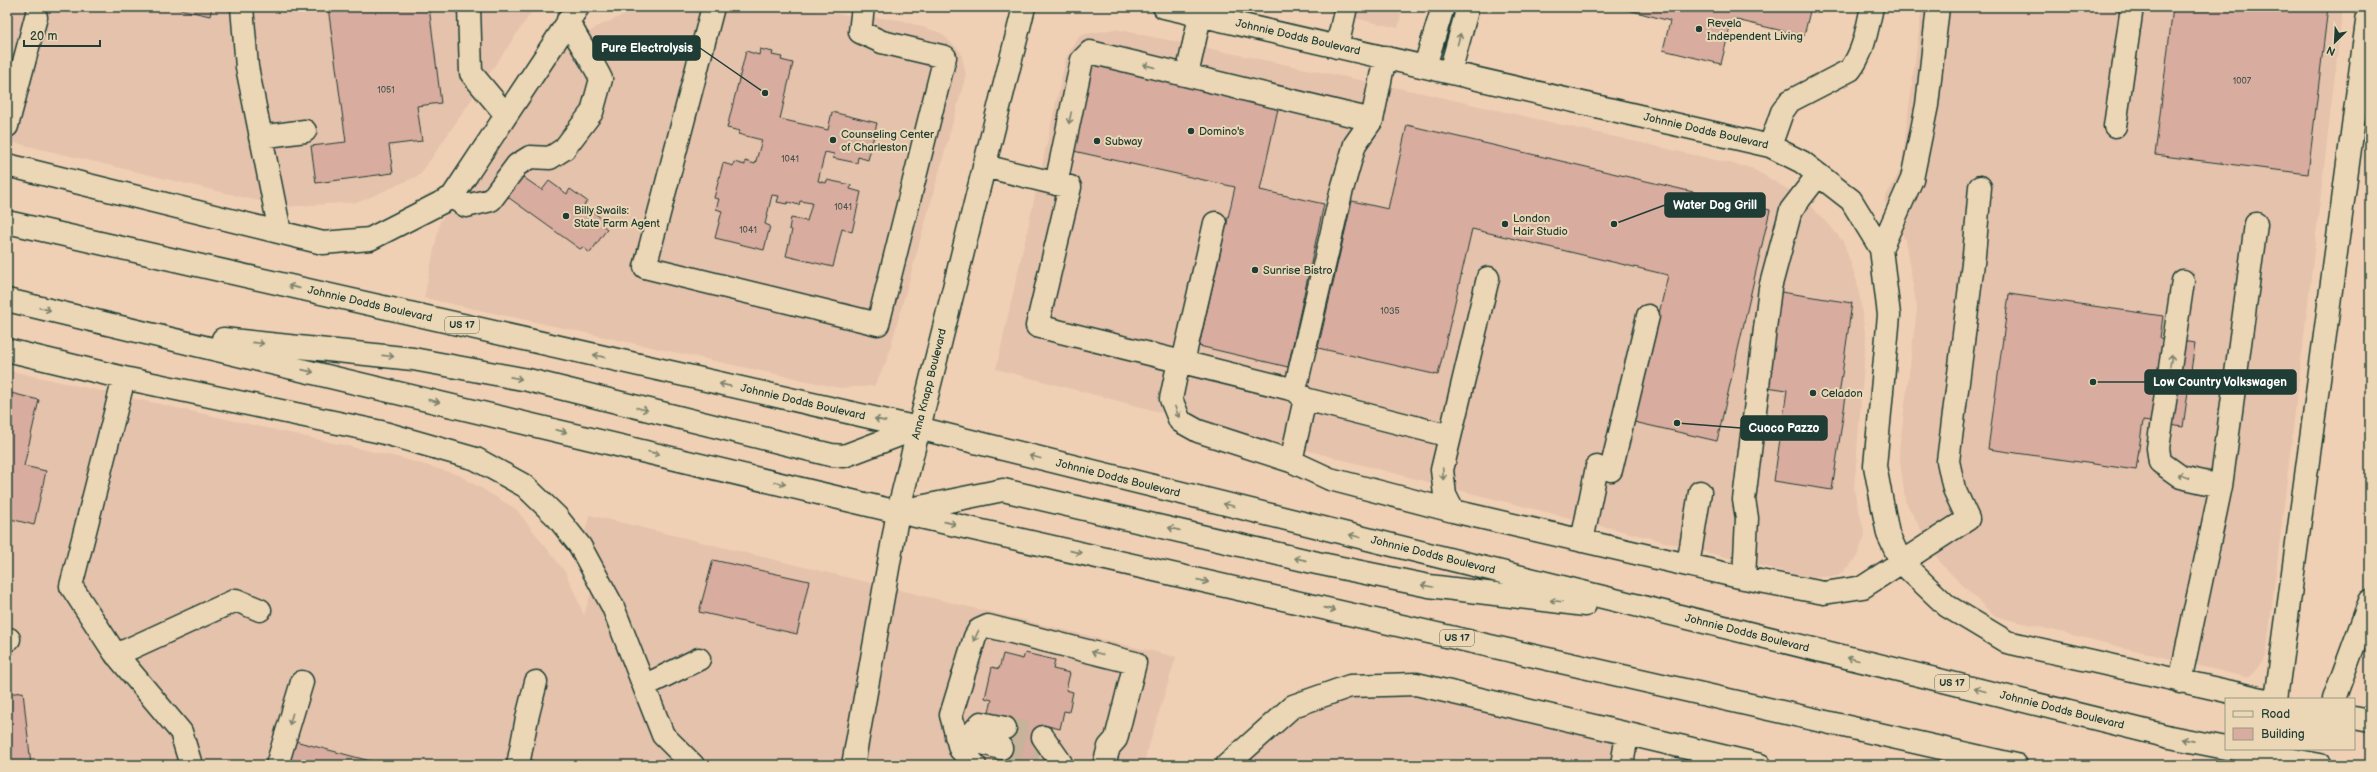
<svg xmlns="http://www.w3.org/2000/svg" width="2377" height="772" viewBox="0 0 2377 772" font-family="'Balsamiq Sans',sans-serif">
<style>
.built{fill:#e5c2ac}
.building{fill:#d8ac9f;stroke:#1f3d34}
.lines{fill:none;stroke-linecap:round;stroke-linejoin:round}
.minor-tunnel{stroke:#c6b39a;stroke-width:22;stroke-dasharray:22 11;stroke-linecap:butt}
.minor-casing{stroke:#1f3d34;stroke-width:25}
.highway-casing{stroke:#1f3d34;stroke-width:25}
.minor{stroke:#ebd7b5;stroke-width:22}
.highway{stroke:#ebd7b5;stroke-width:22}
.oneway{stroke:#7b826e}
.poi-dot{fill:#1f3d34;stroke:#ebd7b5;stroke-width:1.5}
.labels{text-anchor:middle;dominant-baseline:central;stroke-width:4;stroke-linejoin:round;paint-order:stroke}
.number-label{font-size:9px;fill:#4d594f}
.shield{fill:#ebd7b5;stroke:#5c6b5b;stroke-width:1}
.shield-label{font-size:10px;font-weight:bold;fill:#1f3d34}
.poi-label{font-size:11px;fill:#1f3d34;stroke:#ebd7b5;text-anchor:start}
.street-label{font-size:11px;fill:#1f3d34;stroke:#ebd7b5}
.leader{fill:none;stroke:#1f3d34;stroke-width:1.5}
.callout-dot{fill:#1f3d34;stroke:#ebd7b5;stroke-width:1.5}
.callout{fill:#1f3d34;stroke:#1f3d34;stroke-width:1.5}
.callout-label{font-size:12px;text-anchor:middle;font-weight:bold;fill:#fff}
</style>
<rect width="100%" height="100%" fill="#f0d0b4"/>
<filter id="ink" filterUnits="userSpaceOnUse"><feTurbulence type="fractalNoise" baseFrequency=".025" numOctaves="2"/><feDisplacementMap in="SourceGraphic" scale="8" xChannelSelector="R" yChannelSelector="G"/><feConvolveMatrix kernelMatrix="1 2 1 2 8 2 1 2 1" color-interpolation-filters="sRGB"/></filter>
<g filter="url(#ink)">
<path class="built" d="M7,7H535L420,175L359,202L284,207L7,141Z
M643,7H761L901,20L941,33L961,52L966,75L887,360L874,386L840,388L424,298L440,221L483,174L564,49L598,26Z
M1305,7H1403L1398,28Z
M1922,7H2343L2266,657L2249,678L1994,616L1941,564L1905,501L1899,451L1917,309L1905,240L1884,200L1901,169Z
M1115,29L1427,94L1751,168L1805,199L1843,241L1857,281L1866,338L1854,490L1865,535L1856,559L1838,576L1809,578L1454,489L996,369L1066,58L1080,35Z
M7,370L401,458L459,475L516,509L566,573L584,615L596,576L580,546L590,515L1176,657L1143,765H7Z
M1416,684L1627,735L1622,765H1227L1293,706Z"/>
<path class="building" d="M170,7H212L210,16Z
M328,7H429L441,103L417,106L422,141L389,145L393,173L316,183L311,146L346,142Z
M1617,7H1811L1804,36L1732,19L1721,64L1663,50L1670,21Z
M2173,7H2328L2308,174L2155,155Z
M760,49L773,52L772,55L782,57L781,60L793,63L780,119L828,130L832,112L877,123L868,160L858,157L857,163L833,158L834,154L825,152L818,181L826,183L827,180L851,185L850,189L861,192L852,232L842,229L833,267L786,256L792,230L789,229L791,218L807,221L812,203L800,201L799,205L788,202L787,204L777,202L779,196L772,195L765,224L770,226L764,250L715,238L722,211L716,209L719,199L714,198L723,163L733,166L734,162L745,165V161L755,164L762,140L738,134L740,131L727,128L746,51L759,55Z
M1089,61L1279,104L1260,190L1324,204L1288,367L1199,346L1235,187L1069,150Z
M1407,125L1770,210L1717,441L1634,422L1668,275L1472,229L1438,375L1318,348L1352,201L1388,209Z
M520,175L542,190L549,181L567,194L570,189L587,201L584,205L605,221L602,225L607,229L590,253L583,247L580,249L505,195Z
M1781,292L1852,303L1839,396H1846L1832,490L1774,481L1787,390L1767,387Z
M2009,294L2163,316L2160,338L2195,343L2183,427L2143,421L2136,470L1988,449Z
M7,392L39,400L24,466L46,471L34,525L7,518Z
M713,560L809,581L797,634L699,612Z
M1025,653L1055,660L1053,669L1070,673L1066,690L1073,692L1069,712L1064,711L1060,729L1044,725L1035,765H995L1005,720L988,716L992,700L985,698L992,667L999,669L1003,654L1023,659Z
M23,692L31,765H7V694Z
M295,741L385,765H288Z"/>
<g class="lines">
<path class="minor-tunnel" d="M1005,728L1043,737
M1001,748L1039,758"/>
<defs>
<path id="minor" d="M242,7L247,67L280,232
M469,7L471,73L506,115
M713,7L645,267L878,324L945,57L882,42L860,32L863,7
M1164,7L1770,146L1802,162L1851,200L1881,249L1889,315L1875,466L1888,534L1901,562L1947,606L2007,642L2262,699
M1337,47L1346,7
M1385,57L1372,120L1355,144L1341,193L1295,390L1305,399L1291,461L1330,479L1453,511L1744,578L1824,593L1863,587L1968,519L1954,489L1948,461L1974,255L1980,187
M1425,66L1443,7
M1450,72L1466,14L1464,7
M1187,75L1202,7
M7,126L36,17
M2115,126L2132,7
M260,137L305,131
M1770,146L1782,112L1790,101L1850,70C1864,52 1867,29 1872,7
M7,165L323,243L370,239L452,197L578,7
M984,166L1070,187L1037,326L1295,390
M1056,184L1082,60L1090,52L1372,120
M452,197L466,206L491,200L517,165L530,157L550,158L564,149L592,112L601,79C591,58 577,41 568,20
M1881,249L1912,179L1927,105L1938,7
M2183,281L2158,448L2160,462L2181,477L2221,486
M7,350L124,378L381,432L476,459L525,486L557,517L580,546L613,607L663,735L693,765
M1179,361L1171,399L1180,421L1198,431L1291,461
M1183,362L1215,223
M124,378L71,586L114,652L181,732L191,765
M1305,399L1450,436
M1611,470L1648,316
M1453,511L1445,495L1442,470L1488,278
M1582,541L1597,467
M1688,565L1700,492
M1744,578L1747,518L1744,500L1770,288L1791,210L1818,175
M7,639H9
M116,655L236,600L260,610
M2180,682L2221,486L2256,224
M644,686L699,659
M2276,699L2369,7
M2334,699L2370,601
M2354,718L2370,721
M956,736L1001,748
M1043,737L1061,763
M967,739L981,723L1005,728
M277,765L302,682
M518,765L527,718L536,682
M853,765L898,512L1024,7
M975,765L960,749L951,715L975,637L979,630L988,626L1135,663L1116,739L1109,747L1104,765
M1227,765L1293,706L1350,686L1416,684L1760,765
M1622,765L1627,735"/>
<path id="highway" d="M7,222L918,428L2170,737L2226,748
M7,300L898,512L2016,765
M223,339L413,359L528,380L831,455L844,456L918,428
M905,510L1003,490L1317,563L1429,586L1585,605
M2234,749L2320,765"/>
</defs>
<use href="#minor" class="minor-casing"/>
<use href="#highway" class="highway-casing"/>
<use href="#minor" class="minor"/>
<use href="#highway" class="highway"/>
</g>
<defs><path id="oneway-shaft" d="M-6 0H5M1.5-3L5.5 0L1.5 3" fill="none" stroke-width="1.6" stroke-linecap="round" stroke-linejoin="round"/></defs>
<g class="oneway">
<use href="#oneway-shaft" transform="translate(1459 39) rotate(-75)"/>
<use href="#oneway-shaft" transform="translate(1149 66) rotate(-167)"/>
<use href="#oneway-shaft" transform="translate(1070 118) rotate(102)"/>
<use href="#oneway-shaft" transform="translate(294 287) rotate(-167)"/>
<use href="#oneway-shaft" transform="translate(45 309) rotate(13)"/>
<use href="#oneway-shaft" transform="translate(258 343) rotate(6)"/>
<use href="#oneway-shaft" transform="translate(388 356) rotate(6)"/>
<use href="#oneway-shaft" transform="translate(599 356) rotate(-167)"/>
<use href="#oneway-shaft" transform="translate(2171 360) rotate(-81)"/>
<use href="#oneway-shaft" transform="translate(308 371) rotate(13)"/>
<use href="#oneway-shaft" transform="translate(516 378) rotate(11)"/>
<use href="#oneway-shaft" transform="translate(725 385) rotate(-167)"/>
<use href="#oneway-shaft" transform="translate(434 401) rotate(13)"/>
<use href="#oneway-shaft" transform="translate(642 409) rotate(14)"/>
<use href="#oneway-shaft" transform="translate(1177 412) rotate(69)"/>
<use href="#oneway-shaft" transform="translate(880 420) rotate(-167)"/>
<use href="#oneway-shaft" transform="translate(561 431) rotate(13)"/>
<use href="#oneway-shaft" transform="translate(654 453) rotate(13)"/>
<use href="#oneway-shaft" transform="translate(1035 457) rotate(-166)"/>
<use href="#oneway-shaft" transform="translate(1443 474) rotate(87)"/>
<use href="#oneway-shaft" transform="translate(2183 476) rotate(-158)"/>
<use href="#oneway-shaft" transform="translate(780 483) rotate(13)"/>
<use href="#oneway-shaft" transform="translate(1229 505) rotate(-166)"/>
<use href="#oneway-shaft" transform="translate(950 523) rotate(13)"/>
<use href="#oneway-shaft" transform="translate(1174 529) rotate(-167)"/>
<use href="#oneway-shaft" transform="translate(1355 536) rotate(-166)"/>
<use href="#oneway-shaft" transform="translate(1076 552) rotate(13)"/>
<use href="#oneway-shaft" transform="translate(1300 559) rotate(-167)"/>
<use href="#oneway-shaft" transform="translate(1203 581) rotate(13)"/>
<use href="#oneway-shaft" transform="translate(1427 586) rotate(-170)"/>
<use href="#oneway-shaft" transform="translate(1556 601) rotate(-173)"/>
<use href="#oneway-shaft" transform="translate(1330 609) rotate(13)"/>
<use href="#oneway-shaft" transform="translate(976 636) rotate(115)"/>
<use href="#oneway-shaft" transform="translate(1097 653) rotate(-166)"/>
<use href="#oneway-shaft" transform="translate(1853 659) rotate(-166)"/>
<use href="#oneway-shaft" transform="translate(1980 690) rotate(-166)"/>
<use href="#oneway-shaft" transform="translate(291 719) rotate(106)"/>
<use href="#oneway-shaft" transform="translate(2188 740) rotate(-169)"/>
</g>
</g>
<g class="poi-dot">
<circle cx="1699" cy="29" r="4"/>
<circle cx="1191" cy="131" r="4"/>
<circle cx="833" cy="140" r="4"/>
<circle cx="1097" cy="141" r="4"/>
<circle cx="566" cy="216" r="4"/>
<circle cx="1505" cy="224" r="4"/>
<circle cx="1255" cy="270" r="4"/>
<circle cx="1813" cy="393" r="4"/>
</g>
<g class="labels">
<g class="number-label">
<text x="2242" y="81">1007</text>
<text x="386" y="90">1051</text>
<text x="790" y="159">1041</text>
<text x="843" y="207">1041</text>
<text x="748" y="230">1041</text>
<text x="1390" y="311">1035</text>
</g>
<g class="shield">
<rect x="445" y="317" width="34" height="16" rx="3"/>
<rect x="1440" y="630" width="34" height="16" rx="3"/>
<rect x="1935" y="675" width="34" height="16" rx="3"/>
</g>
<g class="shield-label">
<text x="462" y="325">US 17</text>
<text x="1457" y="638">US 17</text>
<text x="1952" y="683">US 17</text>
</g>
<g class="poi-label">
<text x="1707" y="23">Revela<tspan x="1707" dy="13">Independent Living</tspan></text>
<text x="1199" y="131">Domino's</text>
<text x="841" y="134">Counseling Center<tspan x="841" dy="13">of Charleston</tspan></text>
<text x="1105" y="141">Subway</text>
<text x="574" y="210">Billy Swails:<tspan x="574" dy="13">State Farm Agent</tspan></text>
<text x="1513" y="218">London<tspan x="1513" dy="13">Hair Studio</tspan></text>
<text x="1263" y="270">Sunrise Bistro</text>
<text x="1821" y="393">Celadon</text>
</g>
<g class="street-label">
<text transform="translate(1298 37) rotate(13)">Johnnie Dodds Boulevard</text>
<text transform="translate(1706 131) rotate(13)">Johnnie Dodds Boulevard</text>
<text transform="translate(370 304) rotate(13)">Johnnie Dodds Boulevard</text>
<text transform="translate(929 384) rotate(-76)">Anna Knapp Boulevard</text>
<text transform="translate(803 402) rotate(13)">Johnnie Dodds Boulevard</text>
<text transform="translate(1118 478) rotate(14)">Johnnie Dodds Boulevard</text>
<text transform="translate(1433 555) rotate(14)">Johnnie Dodds Boulevard</text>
<text transform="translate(1747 633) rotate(14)">Johnnie Dodds Boulevard</text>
<text transform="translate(2062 710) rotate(14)">Johnnie Dodds Boulevard</text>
</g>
</g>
<path class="leader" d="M765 93L700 48M1614 224L1665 205M2093 382L2145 382M1677 423L1741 428"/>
<g class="callout-dot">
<circle cx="765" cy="93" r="4"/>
<circle cx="1614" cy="224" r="4"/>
<circle cx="2093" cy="382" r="4"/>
<circle cx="1677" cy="423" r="4"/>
</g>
<g class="callout">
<rect x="593" y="36" width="107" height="24" rx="4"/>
<rect x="1665" y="193" width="100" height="24" rx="4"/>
<rect x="2145" y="370" width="151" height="24" rx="4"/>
<rect x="1741" y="416" width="86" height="24" rx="4"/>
</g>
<g class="callout-label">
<text x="647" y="52">Pure Electrolysis</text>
<text x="1715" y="209">Water Dog Grill</text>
<text x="2220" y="386">Low Country Volkswagen</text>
<text x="1784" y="432">Cuoco Pazzo</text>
</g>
<rect width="2377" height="772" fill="none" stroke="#ebd7b5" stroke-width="24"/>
<rect x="12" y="12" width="2353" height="748" fill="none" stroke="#1f3d34" stroke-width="1.5" filter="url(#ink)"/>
<rect x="2225" y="698" width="130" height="52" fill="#ebd7b5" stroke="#999981"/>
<rect x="2233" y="711" width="20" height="6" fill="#ebd7b5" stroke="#999981"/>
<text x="2261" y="718" font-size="12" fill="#1f3d34">Road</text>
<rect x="2233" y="728" width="20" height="12" fill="#d8ac9f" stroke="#999981"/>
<text x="2261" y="738" font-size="12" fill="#1f3d34">Building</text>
<g transform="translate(2335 42) rotate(204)" stroke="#ebd7b5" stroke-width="3" paint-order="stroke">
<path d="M0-3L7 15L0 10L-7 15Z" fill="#1f3d34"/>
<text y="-6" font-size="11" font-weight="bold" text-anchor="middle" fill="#1f3d34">N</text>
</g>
<path d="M24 40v6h76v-6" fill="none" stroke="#1f3d34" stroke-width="2"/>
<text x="30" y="40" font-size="12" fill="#1f3d34" stroke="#ebd7b5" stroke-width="3" paint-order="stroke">20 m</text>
</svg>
